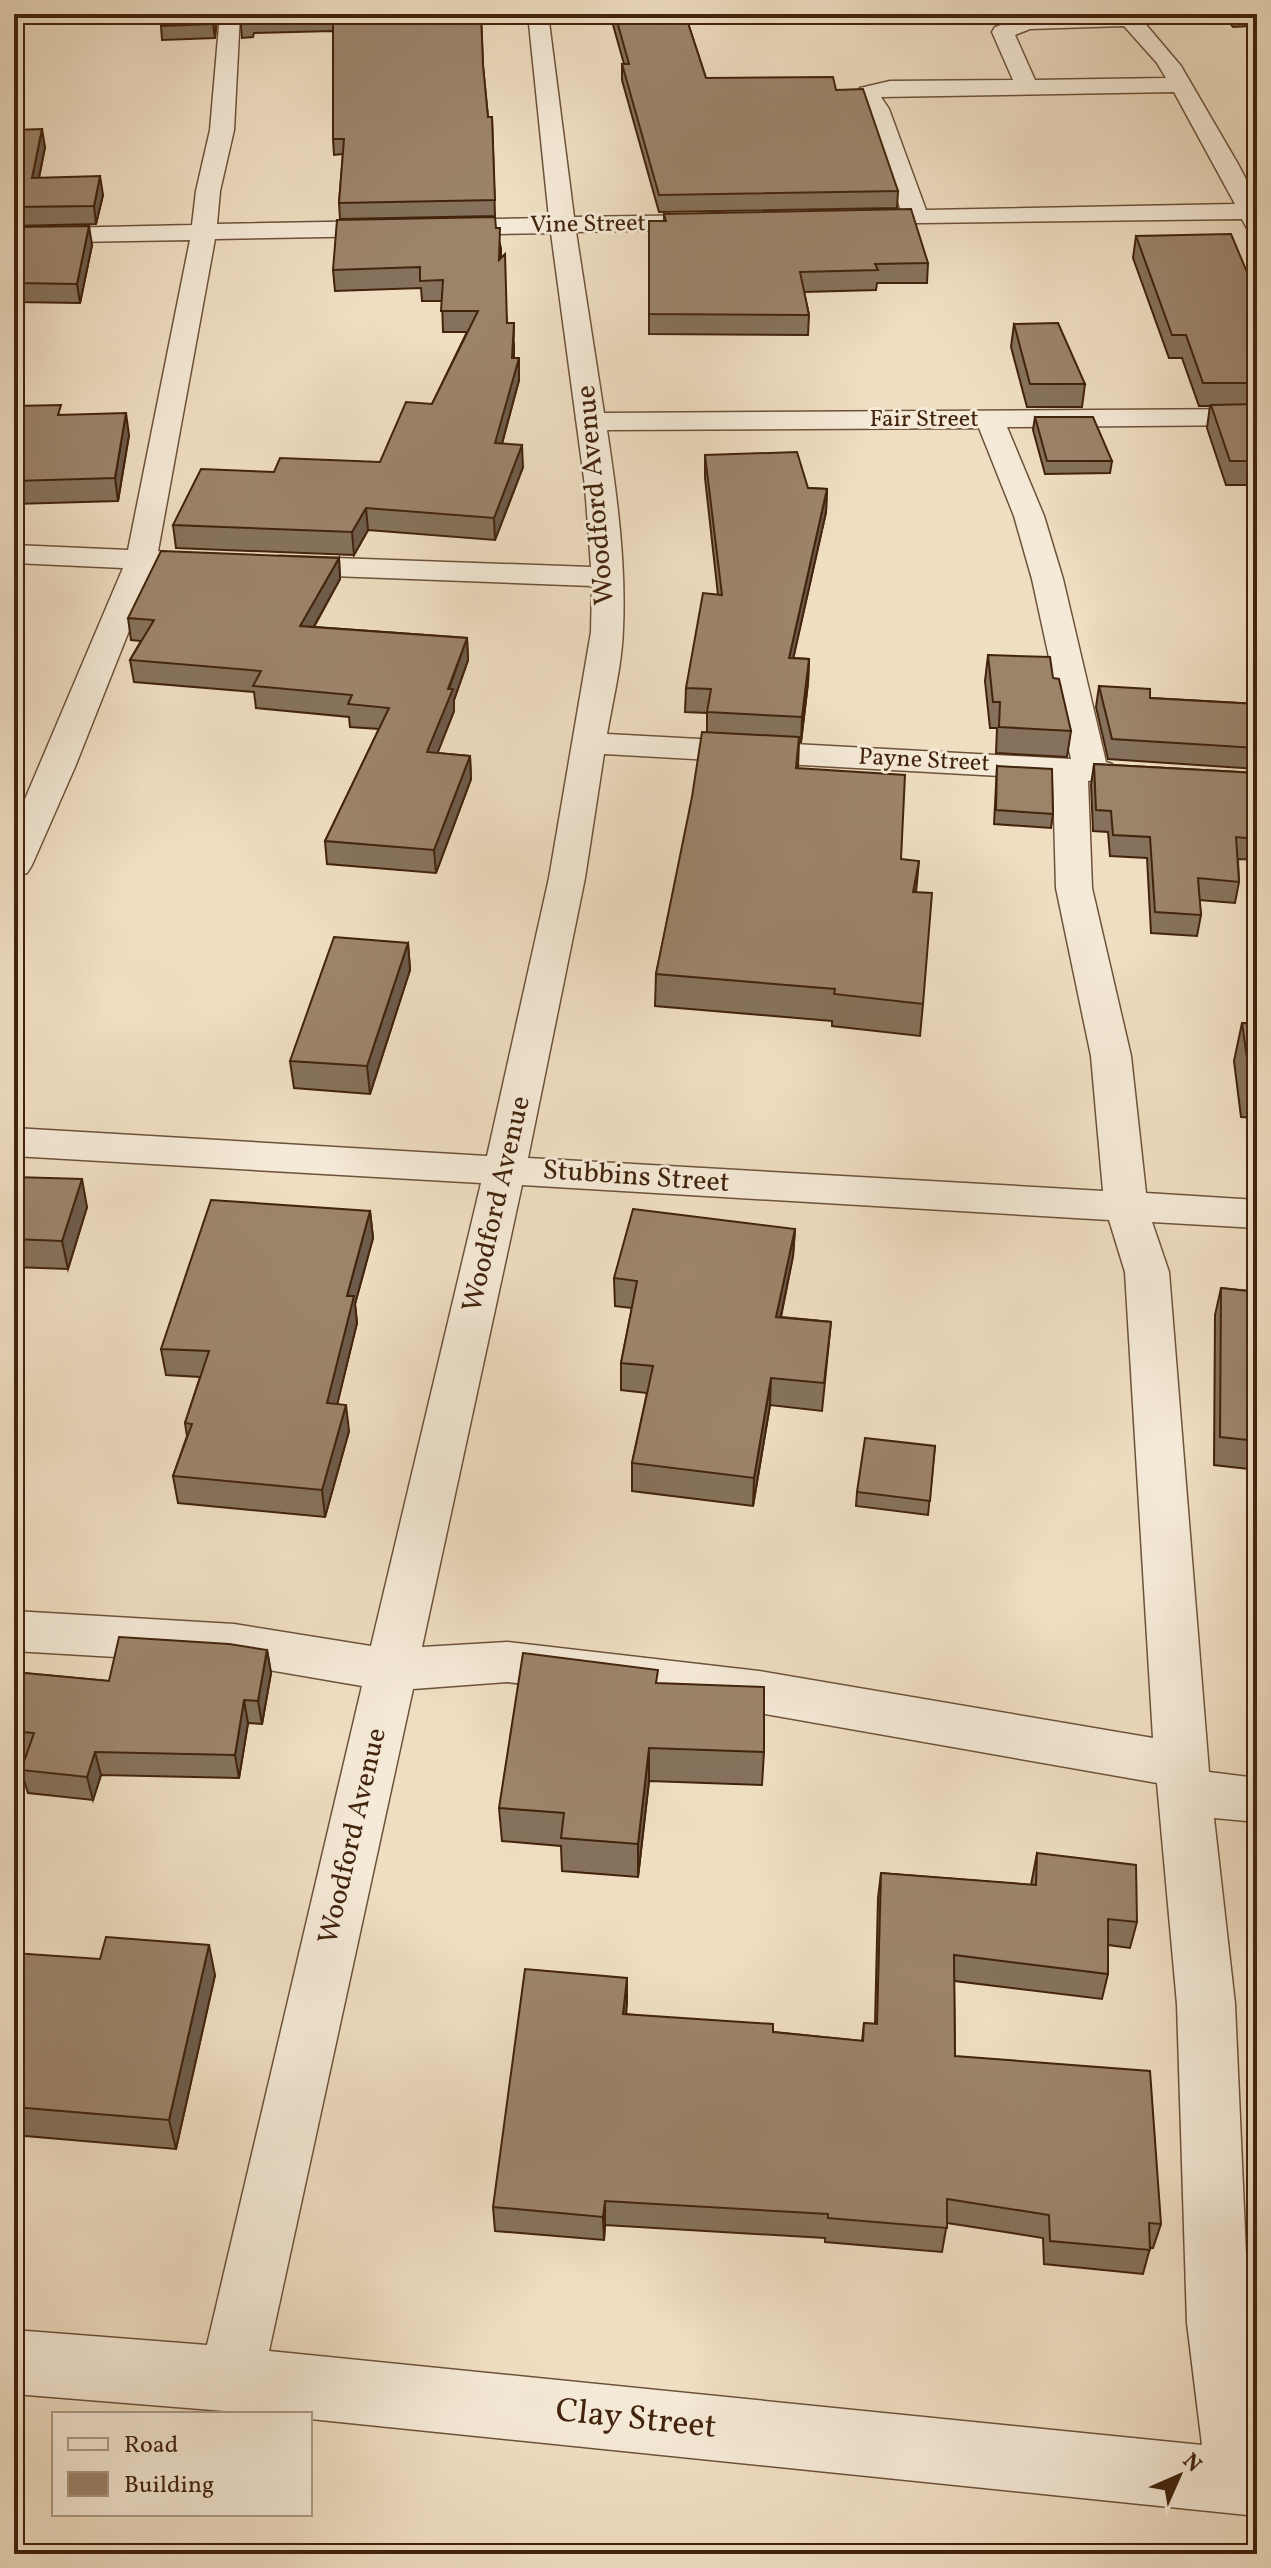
<svg xmlns="http://www.w3.org/2000/svg" width="1271" height="2568" viewBox="0 0 1271 2568" font-family="Vollkorn,serif">
<style>
.lines{fill:none;stroke-linecap:round;stroke-linejoin:round}
.minor-casing{stroke:#6d523a;stroke-width:3}
.minor{fill:#f5ead7;fill-rule:evenodd}
.wall{fill:#86725c;stroke:#42230c;stroke-width:2}
.shaded-wall{fill:#6d5c4b;stroke:#42230c;stroke-width:2}
.building{fill:#9c846b;stroke:#42230c;stroke-width:2}
.labels{text-anchor:middle;dominant-baseline:central;stroke-width:6;stroke-linejoin:round;paint-order:stroke}
.far-street-label{font-size:24px;fill:#42230c;stroke:#f5ead7}
.street-label{font-size:28px;fill:#42230c;stroke:#f5ead7}
.near-street-label{font-size:34px;fill:#42230c;stroke:#f5ead7}
</style>
<rect width="100%" height="100%" fill="#efdec2"/>
<filter id="stains"><feTurbulence type="fractalNoise" baseFrequency=".0025" numOctaves="4"/><feColorMatrix values="0 0 0 0 .2 0 0 0 0 .09 0 0 0 0 .02 0 0 0 .5 -.17"/></filter>
<radialGradient id="worn" r=".72"><stop offset=".6" stop-color="#630" stop-opacity="0"/><stop offset="1" stop-color="#630" stop-opacity=".3"/></radialGradient>
<g class="lines">
<defs>
<path id="minor" d="M220,14H240L234,130L220,191L217,224L549,218L528,14H548L574,217L707,215L716,217L719,222L716,227L707,229L576,232L604,413L1257,409V425L1007,427L1044,516L1063,579L1106,762L1112,764L1117,771L1112,778L1088,781L1092,888L1131,1056L1146,1193L1257,1200V1228L1152,1222L1169,1272L1209,1772L1257,1778V1822L1214,1818L1235,2004L1249,2323L1257,2376V2516L310,2419V2414H261L14,2394V2330L207,2345L362,1686L234,1664L14,1651V1611L234,1624L371,1646L481,1183L14,1156V1128L487,1156L549,878L591,632L592,586L280,574L269,572L265,565L269,558L280,556L591,567L585,486L551,233L215,239L158,551L178,554L182,561L178,568L153,570L75,767L32,865L27,873L14,876V825L123,568L14,563V545L128,550L190,240L14,243V229L192,225L196,191L210,130ZM979,428L1014,516L1032,579L1071,759L607,734C613,699 622,664 623,629C626,563 617,496 607,430ZM604,754L1053,779L1056,888L1091,1056L1103,1191L528,1158L585,878ZM522,1185L1109,1220L1125,1272L1153,1738L759,1671L507,1642L422,1647ZM507,1682L759,1713L1157,1783L1177,2004L1187,2323L1202,2445L269,2351L413,1689Z
M1137,14L1181,66L1238,164L1257,200V232L1248,230L1242,219L843,224L840,219L843,214L901,211L867,109L857,93L860,88L890,81L1013,80L992,32L995,27L1027,17ZM1124,26L1157,63L1166,78L1035,80L1015,35L1030,29ZM1174,92L1235,204L926,210L889,109L881,97Z"/>
</defs>
<use href="#minor" class="minor-casing"/>
<use href="#minor" class="minor"/>
</g>
<path class="wall" d="M161,14H217L215,38L162,40L161,26Z
M240,14H481L483,66L488,117H492L495,216L340,219L339,203L343,154L334,155L333,139V31L254,33L253,37L242,38Z
M610,14H685L706,78L836,90L898,191L897,208L659,212L622,80V64H624Z
M1223,14H1257V43L1250,26L1233,27Z
M14,130L45,147L39,178L103,195L96,224L14,226Z
M664,214L928,263L927,283H877L876,290L804,292L809,315L808,335L649,334V221H664Z
M14,227L92,245L80,303L14,302Z
M496,228L501,248V258L507,323L514,344V358H519V380L502,444L523,467L495,540L368,530L354,555L176,548L173,525L274,472L380,462L432,404L467,332H443L442,301H422L421,288L335,291L333,270Z
M1136,236L1257,296V501L1254,485H1226L1207,428L1210,406H1199L1182,358H1169L1133,258Z
M1014,324L1085,384L1082,407H1027L1011,347Z
M14,412L63,415L129,435L118,501L14,504Z
M1035,417L1112,461L1110,473L1045,474L1033,430Z
M705,455L808,488L827,489L826,512L793,658L809,659L808,683L801,742H799L798,768L901,859L916,892L923,1004L920,1036L832,1026V1021L655,1006L656,974L707,732V713L685,712L686,688L718,595L705,478Z
M339,558L340,579L314,627L467,638L468,660L454,700V711L437,753L470,756L471,779L436,873L327,864L325,841L379,729L350,727L349,717L256,708L254,692L134,682L130,660L141,641L131,640L128,618Z
M988,655L1053,678L1071,731L1067,757L996,753L997,728H990L985,681Z
M1099,686L1150,698L1257,704V769L1108,759L1096,707Z
M1094,764L1257,773V860L1238,859L1239,882L1235,903L1199,900L1201,915L1197,936L1151,933L1147,858L1110,856L1108,832L1093,831L1091,785Z
M997,766L1053,814L1051,828L994,824Z
M408,943L410,970L370,1094L294,1088L290,1061Z
M1242,1023L1257,1024V1118L1241,1117L1234,1061Z
M14,1177L87,1207L68,1269L14,1267Z
M370,1211L373,1238L355,1304L357,1323L337,1404L349,1431L325,1517L178,1503L173,1476L187,1436L185,1423L200,1377L166,1375L161,1349Z
M795,1229L793,1256L781,1317L831,1322L822,1411L770,1405L753,1506L632,1491V1463L647,1393L621,1390V1363L632,1308L615,1306L614,1278Z
M1221,1288L1257,1292V1470L1214,1465L1215,1315Z
M935,1446L928,1515L856,1506L857,1492Z
M267,1650L271,1673L262,1724L248,1723L239,1778L101,1775L93,1800L28,1793L21,1770L26,1755L14,1753V1672L109,1681Z
M658,1684L764,1752L762,1785L649,1781L638,1877L562,1871L561,1846L502,1841L499,1808Z
M1037,1853L1137,1922L1130,1948L1108,1945V1974L1102,1999L954,1981L955,2056L1161,2224L1153,2248H1150L1143,2274L1044,2264L1043,2238L947,2223L942,2252L825,2242V2238L605,2225L604,2240L495,2231L493,2207L627,1978L626,2014L773,2032L862,2041L864,2023L875,2024L878,1898L881,1873L1031,1885Z
M14,1953L215,1975L176,2149L14,2135Z"/>
<path class="shaded-wall" d="M214,14H217L215,38L213,24Z
M42,129L45,147L35,197L32,178Z
M100,176L103,195L96,224L94,206Z
M89,226L92,245L80,303L77,284Z
M514,323L513,378L519,358V380L496,465L495,443L512,358Z
M126,413L129,435L118,501L115,478Z
M522,445L523,467L495,540L494,518Z
M827,489L826,512L788,682L789,658Z
M366,508L368,530L354,555L352,532Z
M339,558L340,579L302,648L300,626Z
M467,638L468,660L454,700V711L429,775L427,752Z
M809,659L808,683L801,742L802,717Z
M470,756L471,779L436,873L434,850Z
M919,861L916,893L913,892Z
M408,943L410,970L370,1094L367,1066Z
M82,1179L87,1207L68,1269L62,1241Z
M370,1211L373,1238L355,1304L357,1323L331,1430L327,1403L347,1296Z
M795,1229L793,1256L775,1344L776,1317Z
M771,1378L770,1405L753,1506L754,1478Z
M346,1405L349,1431L325,1517L322,1490Z
M267,1650L271,1673L262,1724L258,1701Z
M244,1700L248,1723L239,1778L235,1755Z
M649,1748V1781L638,1877V1844Z
M95,1752L101,1775L93,1800L87,1777Z
M209,1945L215,1975L176,2149L169,2120Z
M627,1978V2003L624,2039L623,2014Z
M605,2201V2225L604,2240L603,2217Z"/>
<path class="building" d="M161,14H214L213,24L161,26Z
M240,14H481L483,65L488,117H492L495,200L339,203L344,139H333V16L253,19L252,23H240Z
M615,14H685L706,78L833,77L836,90L863,89L898,191L659,195L622,64H629Z
M42,129L32,178L100,176L94,206L14,207V130Z
M911,209L928,263L875,264L878,270L800,272L809,315L649,314V221H666L664,214Z
M495,217L496,228H500L499,260L505,254L507,323H514L512,358H519L495,443L522,445L494,518L366,508L352,532L173,525L201,469L274,472L280,458L380,462L406,402L432,404L478,311H441L443,280L420,281V267L333,270L337,220Z
M89,226L77,284L14,283V227Z
M1231,234L1257,296V383H1203L1186,335H1172L1136,236Z
M1058,323L1085,384H1030L1014,324Z
M1257,404V461H1230L1211,405Z
M61,405L58,415L126,413L115,478L14,481V412L16,406Z
M1035,417H1093L1112,461H1047Z
M797,452L808,488L827,489L789,658L809,659L802,717L707,712L711,689L686,688L703,593L722,595L705,455Z
M161,551L339,558L300,626L467,638L448,689H453L427,752L470,756L434,850L325,841L389,708L348,704L352,695L253,686L261,671L130,660L154,620L128,618Z
M988,655L1050,657L1053,678L1059,679L1071,731L999,727L1000,702H993Z
M1099,686L1150,689V698L1257,704V748L1112,739Z
M702,732L799,737L796,768L905,775L901,859L919,861L913,892L932,893L923,1004L834,994L835,989L656,974L692,797Z
M1094,764L1257,773V839L1236,837L1239,882L1198,878L1201,915L1155,912L1150,837L1113,835L1111,811L1096,810Z
M997,766L1052,769L1053,814L996,810Z
M334,937L408,943L367,1066L290,1061Z
M1242,1023L1257,1024V1079H1250Z
M14,1177L82,1179L62,1241L14,1239Z
M211,1200L370,1211L347,1296H354L327,1403L346,1405L322,1490L173,1476L192,1424L185,1423L209,1351L161,1349Z
M633,1209L795,1229L776,1317L831,1322L824,1383L771,1378L754,1478L632,1463L653,1366L621,1363L637,1281L614,1278Z
M1221,1288L1257,1292V1441L1220,1437Z
M865,1438L935,1446L930,1501L857,1492Z
M119,1637L229,1644L267,1650L258,1701L244,1700L235,1755L95,1752L87,1777L21,1770L34,1733L14,1731V1672L109,1681Z
M523,1653L658,1670L656,1683L764,1687V1752L649,1748L638,1844L561,1838L564,1813L499,1808Z
M1037,1853L1136,1865L1137,1922L1108,1919V1974L954,1955L955,2056L1150,2071L1161,2224L1149,2223L1150,2250L1050,2241L1049,2215L947,2199V2228L828,2218V2214L605,2201L603,2217L493,2207L525,1969L627,1978L623,2014L773,2024V2032L863,2041L864,2023L877,2024L881,1873L1036,1885Z
M106,1937L209,1945L169,2120L14,2107V1953L100,1959Z"/>
<g class="labels">
<g class="far-street-label">
<text transform="translate(588 225) rotate(-1)">Vine Street</text>
<text x="924" y="420">Fair Street</text>
<text transform="translate(924 761) rotate(3)">Payne Street</text>
</g>
<g class="street-label">
<text transform="translate(596 495) rotate(-95)">Woodford Avenue</text>
<text transform="translate(636 1177) rotate(4)">Stubbins Street</text>
<text transform="translate(497 1204) rotate(-77)">Woodford Avenue</text>
<text transform="translate(353 1836) rotate(-77)">Woodford Avenue</text>
</g>
<g class="near-street-label">
<text transform="translate(636 2420) rotate(6)">Clay Street</text>
</g>
</g>
<rect width="1271" height="2568" fill="none" stroke="#efdec2" stroke-width="48"/>
<rect x="16" y="16" width="1239" height="2536" fill="none" stroke="#42230c" stroke-width="4"/>
<rect x="24" y="24" width="1223" height="2520" fill="none" stroke="#42230c" stroke-width="2"/>
<rect x="52" y="2412" width="260" height="104" fill="#f5ead7" stroke="#ad9a86" stroke-width="2"/>
<rect x="68" y="2438" width="40" height="12" fill="#f5ead7" stroke="#ad9a86" stroke-width="2"/>
<text x="124" y="2452" font-size="24" fill="#42230c">Road</text>
<rect x="68" y="2472" width="40" height="24" fill="#9c846b" stroke="#ad9a86" stroke-width="2"/>
<text x="124" y="2492" font-size="24" fill="#42230c">Building</text>
<g transform="translate(1179 2476) rotate(45)" stroke="#f5ead7" stroke-width="6" paint-order="stroke">
<path d="M0-6L14 30L0 20L-14 30Z" fill="#42230c"/>
<text y="-12" font-size="22" font-weight="bold" text-anchor="middle" fill="#42230c">N</text>
</g>
<rect width="100%" height="100%" filter="url(#stains)"/>
<rect width="100%" height="100%" fill="url(#worn)"/>
</svg>
